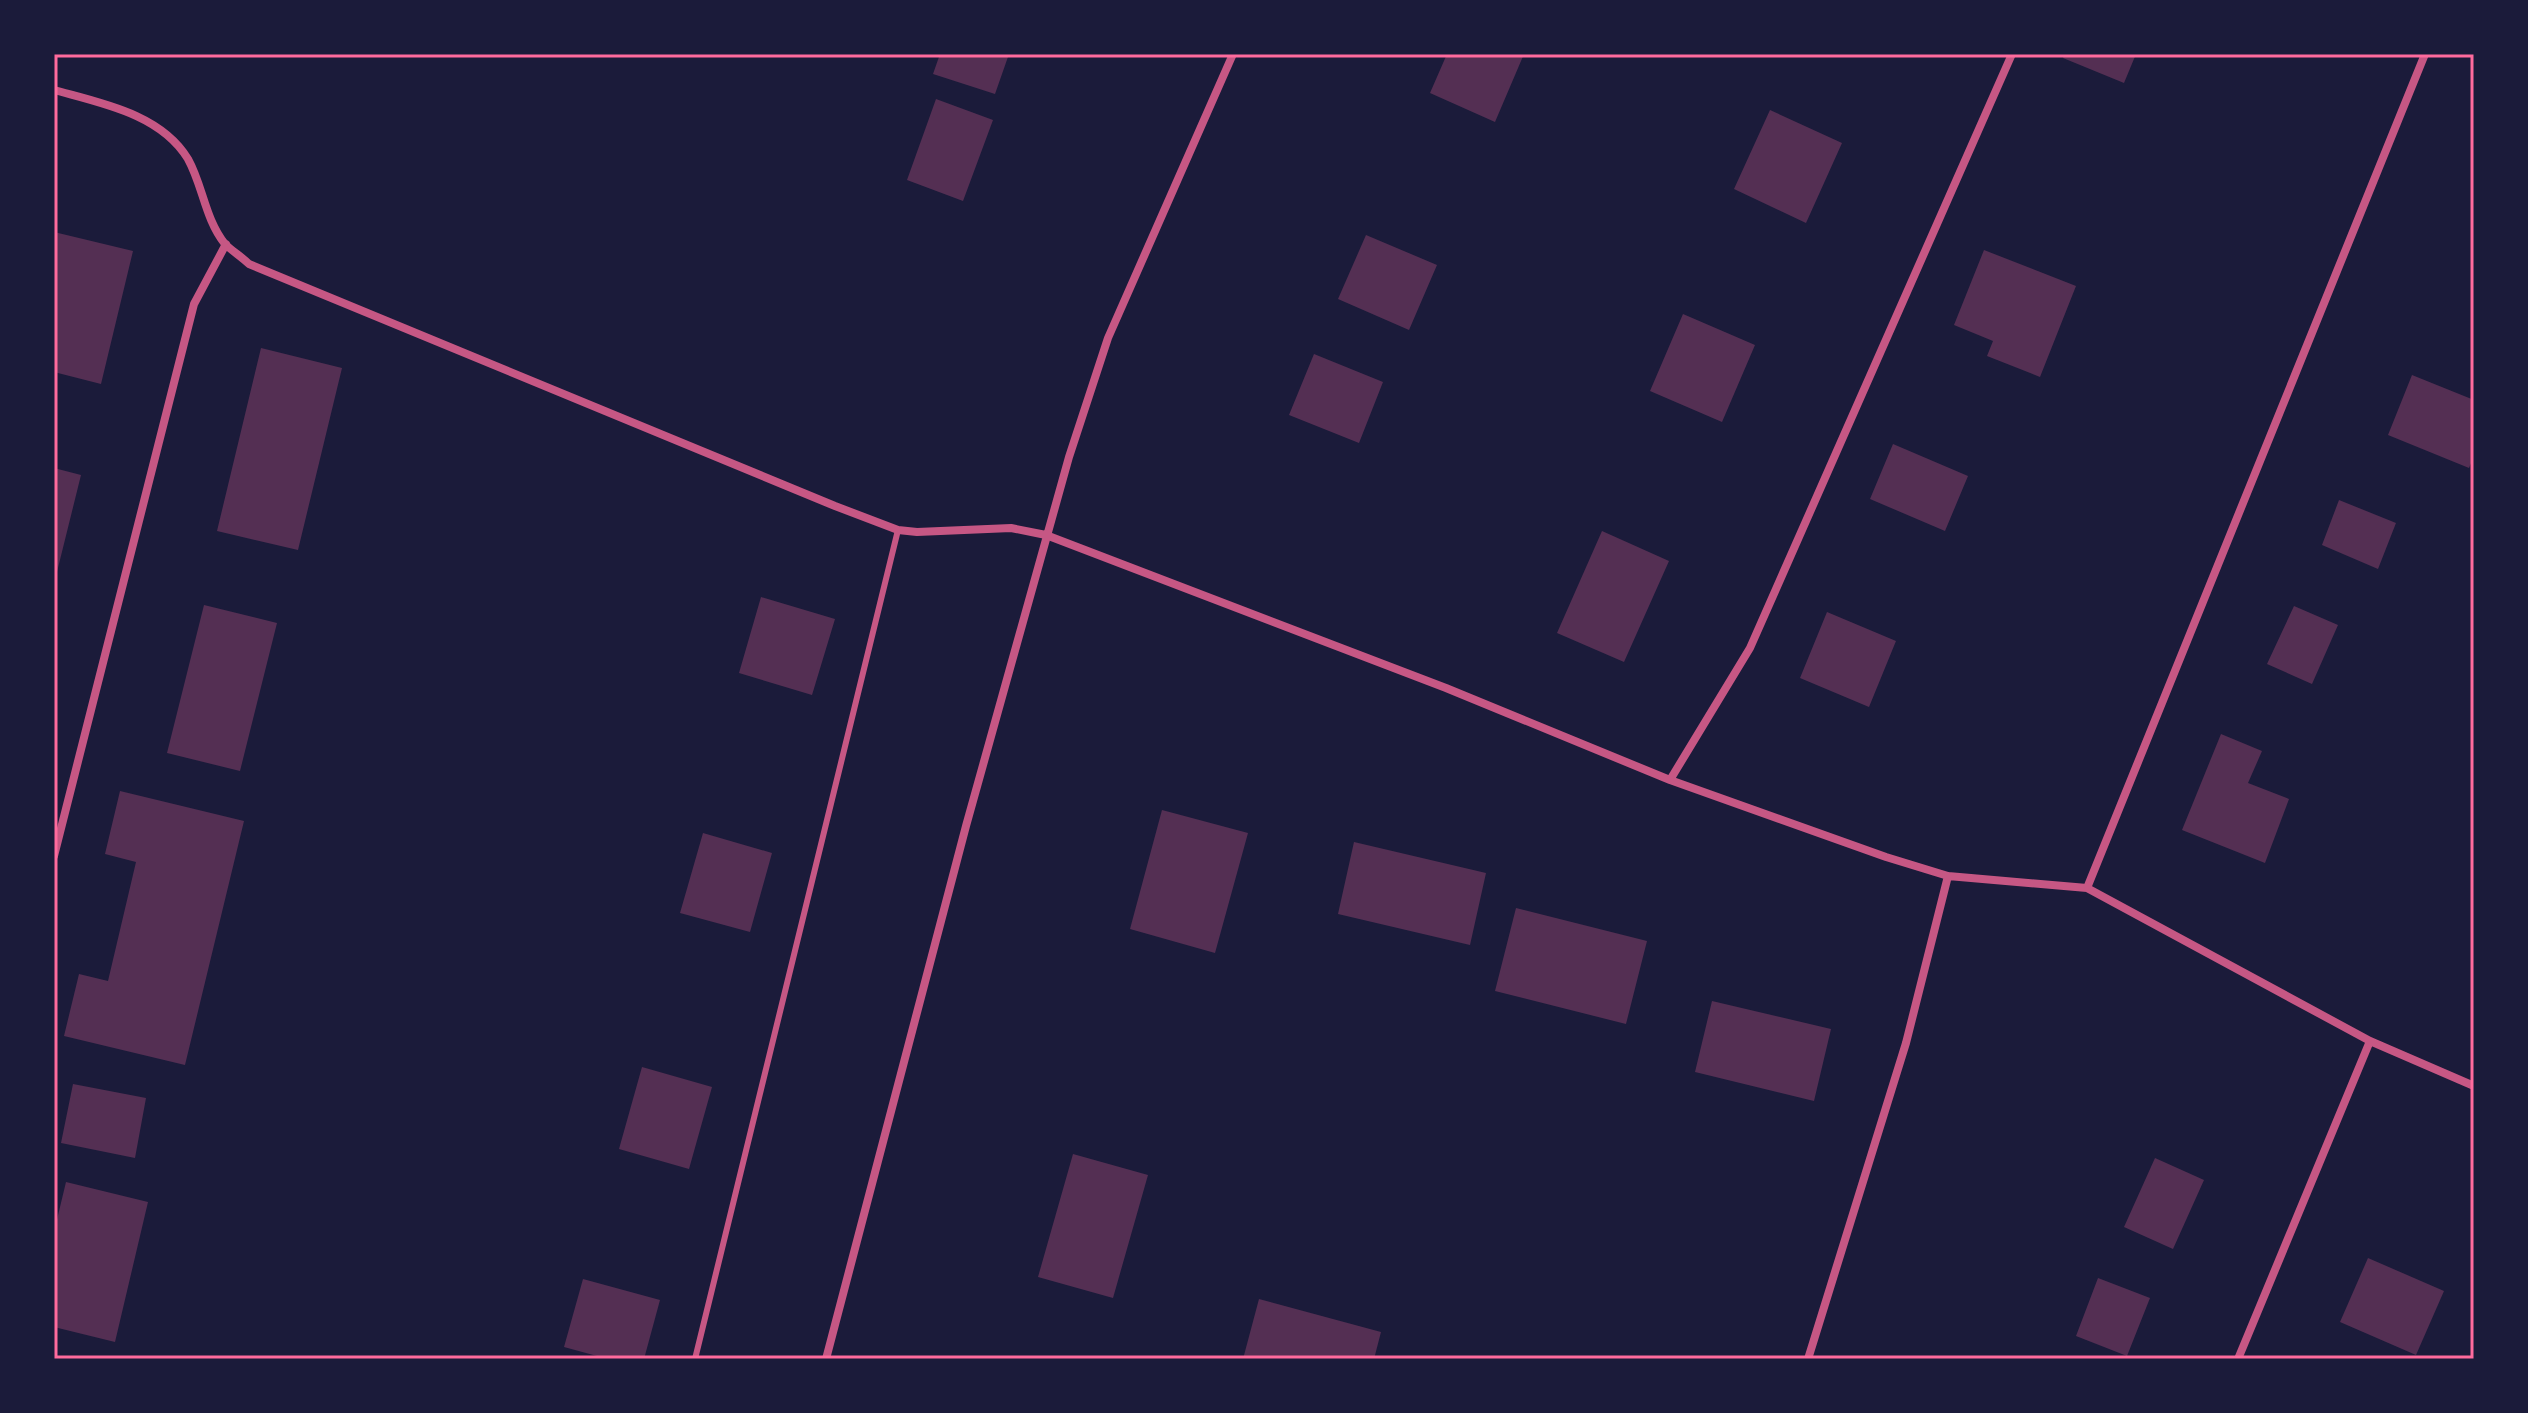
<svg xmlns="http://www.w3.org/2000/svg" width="2528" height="1413" viewBox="0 0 2528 1413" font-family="'Roboto Condensed',sans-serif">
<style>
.building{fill:#542f53}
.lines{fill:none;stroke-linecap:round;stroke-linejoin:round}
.service{stroke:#c65784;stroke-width:6}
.minor{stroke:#c65784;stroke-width:8}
.neatline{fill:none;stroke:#ff6b9d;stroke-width:3}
</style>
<rect width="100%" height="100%" fill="#1b1b3a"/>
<path class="building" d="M940,54H1009L995,94L933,74Z
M1447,54H1524L1495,122L1430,93Z
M2065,54H2136L2124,83L2063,58Z
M936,99L993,120L963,201L907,180Z
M1770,110L1842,143L1806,223L1734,189Z
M54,232L133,251L101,384L54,372Z
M1366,235L1437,265L1409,330L1338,299Z
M1984,250L2076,286L2040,377L1987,356L1993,341L1954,325Z
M1683,314L1755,345L1722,422L1650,391Z
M261,348L342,368L298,550L217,531Z
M1314,354L1383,382L1359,443L1289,415Z
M2412,375L2474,400V456L2469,468L2388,435Z
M1893,444L1968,476L1945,531L1870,499Z
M54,468L81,475L55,580H54Z
M2339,500L2396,523L2378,569L2322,545Z
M1602,531L1669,561L1624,662L1557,633Z
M761,597L835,619L812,695L739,673Z
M204,605L277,623L240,771L167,753Z
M2294,606L2338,625L2312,684L2267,664Z
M1827,612L1896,641L1869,707L1800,678Z
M2221,734L2262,751L2248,783L2289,799L2265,863L2182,830Z
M120,791L244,821L185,1065L64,1036L79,974L108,981L136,862L105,854Z
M1162,810L1248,833L1215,953L1130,929Z
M703,833L772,853L750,932L680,913Z
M1354,842L1486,873L1470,945L1338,914Z
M1516,908L1647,941L1626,1024L1495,991Z
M1712,1001L1831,1029L1814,1101L1695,1072Z
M642,1067L712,1087L689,1169L619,1149Z
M73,1084L146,1098L135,1158L61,1143Z
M1073,1154L1148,1175L1113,1298L1038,1277Z
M2155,1158L2204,1180L2173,1249L2124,1227Z
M66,1182L148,1202L115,1342L54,1327V1232Z
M2368,1258L2444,1291L2416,1355L2340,1322Z
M2098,1278L2150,1298L2127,1356L2076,1336Z
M583,1279L660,1300L644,1359H608L564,1347Z
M1259,1299L1381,1332L1374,1359H1243Z"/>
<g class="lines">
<path class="service" d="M695,1359L898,530"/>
<path class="minor" d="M54,90C101,103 161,114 188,159C203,186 205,219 225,244C232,251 242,257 249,264L835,506L898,530L917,532L1011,528L1046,535L1446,688L1670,780L1886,857L1948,876L2087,888L2370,1041L2474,1086
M1670,780L1750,648L2012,54
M54,856L194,304L226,244
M2087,888L2425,54
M826,1359L966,826L1069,457L1108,338L1233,54
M1808,1359L1906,1043L1948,876
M2238,1359L2370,1041"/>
</g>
<rect width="2528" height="1413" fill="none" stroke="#1b1b3a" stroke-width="112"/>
<rect x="56" y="56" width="2416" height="1301" class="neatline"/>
</svg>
